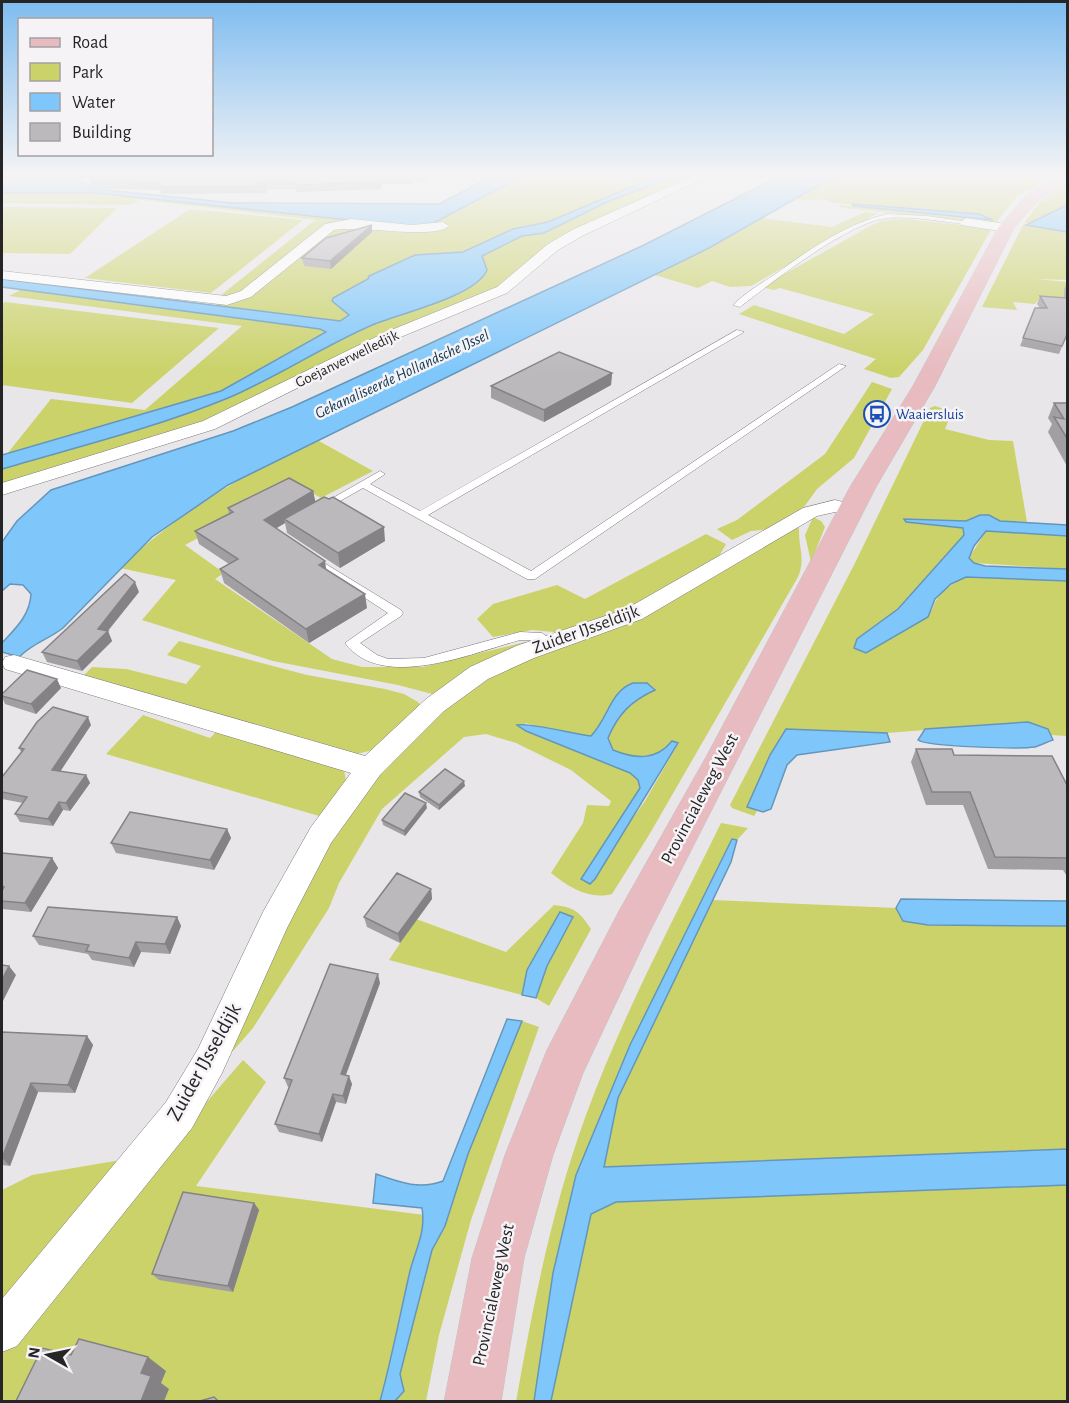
<svg xmlns="http://www.w3.org/2000/svg" width="1069" height="1403" viewBox="0 0 1069 1403" font-family="'Alegreya Sans',sans-serif">
<style>
.green{fill:#cad269;fill-rule:evenodd}
.water{fill:#7fc7fb;stroke:#6496bb;stroke-width:1.5}
.lines{fill:none;stroke-linecap:round;stroke-linejoin:round}
.service-casing{stroke:#7b797b;stroke-width:1}
.minor-casing{stroke:#7b797b;stroke-width:1}
.primary-casing{stroke:#c2c2c2;stroke-width:1}
.service{fill:#fff;fill-rule:evenodd}
.minor{fill:#fff;fill-rule:evenodd}
.primary{fill:#e7bbbf;fill-rule:evenodd}
.wall{fill:#a29fa2}
.shaded-wall{fill:#848284}
.building{fill:#bcb9bc;stroke:#848284;stroke-width:1.5}
.labels{text-anchor:middle;dominant-baseline:central;stroke-width:5;stroke-linejoin:round;paint-order:stroke}
.far-street-label{font-size:15px;fill:#262526;stroke:#f6f3f6}
.far-transit-label{font-size:15px;fill:#164399;stroke:#f6f3f6;text-anchor:start}
.far-water-label{font-size:16px;font-style:italic;fill:#0d3650;stroke:#f6f3f6}
.street-label{font-size:18px;fill:#262526;stroke:#f6f3f6}
.near-street-label{font-size:21px;fill:#262526;stroke:#f6f3f6}
</style>
<rect width="100%" height="100%" fill="#e9e6e9"/>
<path class="green" d="M508,175H705L621,209L488,293L230,414L2,487V469L8,453L2,455V454H7L51,399L145,410L242,326L9,296L22,289L256,321L212,308L226,297L220,296L315,220L141,200L128,205L2,203V193H95L327,217L331,214L429,224Z
M837,175H1056L1017,196L995,224L843,208L838,205L984,220L992,218L979,214L833,203C820,195 807,203 796,198Z
M1067,185V205L1039,221L1024,223L1040,202Z
M2,207L117,208L70,254L2,253Z
M190,209L303,220L211,293L85,278Z
M865,212L878,213L751,286L730,287L712,281L698,288L655,275L760,218L832,227Z
M905,219L992,228L923,350L899,377L891,378L864,369L876,359L739,314L754,305L844,334L874,314L780,288L774,290L761,287L872,225L884,220Z
M1023,225L1067,232V280L1036,279L1067,282V302L1038,300L1035,304L1013,302L1017,310L982,307Z
M5,302L219,328L132,403L2,385V304Z
M872,382L892,389L854,458L817,489L804,507L770,529L751,531L732,540L717,529L737,520L825,454Z
M935,406L952,412L945,429L989,440L1013,441L1027,522L1000,521L988,515L966,521L905,519L906,522L963,528L964,535L898,609L867,631L932,610C937,593 950,585 966,577L1067,581V736L1051,735L1048,729L1028,722L887,733L787,729L770,755L748,806L757,811L754,816L732,808L730,805L855,563L930,408Z
M319,441L373,471L321,498L297,485L185,545L224,573L215,579L332,659L362,667H423L525,642L527,643L436,695L398,685L273,661L142,620L176,580L120,568C180,511 243,474 319,441Z
M813,517L821,521L825,527L811,562L805,535Z
M793,527L799,528C798,546 806,559 798,577L649,835L612,894C588,900 569,887 551,873L583,823L587,805L609,806L611,801L571,770L516,743L486,734L464,737L382,809L339,883L329,908L253,1028L233,1051L228,1052L334,829L413,734L479,681L675,598ZM633,683L643,695C625,706 616,719 608,738L613,750C645,763 649,756 678,744L645,801L620,836L582,879L640,788L638,780L630,773L526,731L525,723L564,733L591,736C607,719 610,691 633,683Z
M986,531L1067,536V569L974,563L969,558Z
M706,534L726,544L714,565L645,603L565,633L532,630L493,637L477,619L493,604L557,585L585,599Z
M179,641L307,675L385,689L404,694L418,702L421,706L380,748L357,754L83,676L92,667L126,669L186,684L201,666L167,655Z
M143,715L210,738L222,726L344,771L346,780L326,818L106,754Z
M721,823L748,828L737,840L732,839L727,849L630,1045L576,1175L553,1273L534,1401L516,1402C533,1305 552,1208 586,1115C623,1014 674,919 721,823Z
M713,900L896,908L903,921L928,925L1067,926V1149L603,1167L618,1098Z
M554,905C574,907 580,912 591,929L549,1006L536,998L547,966L565,932L560,912L527,970L522,995L389,960L416,919L506,952Z
M522,1021L539,1027L471,1220L439,1335L426,1401H2V1344L36,1299L243,1060L266,1082L196,1186L448,1218L468,1154Z
M127,1159L2,1309V1190L32,1175Z
M1067,1185V1401L551,1402L591,1213L616,1202Z"/>
<path class="water" d="M495,175H525L424,228L95,193H2V177H71L97,189L233,203L439,204Z
M659,175H676L605,203L544,233L522,236L482,256L487,270C476,297 397,314 370,326C322,347 277,377 228,398C155,428 77,447 2,469V455L221,391L326,332L320,329L2,287V279L340,321L349,315L332,301L333,298L368,279L369,276L415,255L463,252L513,229L548,222Z
M782,175H837L709,248L228,485L152,537L63,628C46,641 36,641 19,657L2,652V643C16,628 30,615 31,594L23,585L10,584L2,591V542L17,521L51,490L233,431L292,407L644,245Z
M852,204L979,214L993,220L853,206Z
M1067,205V232L1026,225Z
M980,515H989L1000,521L1067,525V536L986,531L974,546L969,558L974,563L985,566L1067,569V581L966,577L951,584L935,599L928,617L866,653L854,648L857,639L898,609L964,535L963,528L906,522L904,519L966,521Z
M633,683H647L655,690C631,701 618,714 608,738L613,750C635,759 656,761 672,741L678,743L595,879L590,884L581,879L640,788L638,780L630,773L526,731L517,725C529,722 573,734 591,736C608,719 610,691 633,683Z
M1028,722L1048,729L1053,740C1047,742 1041,745 1035,747C1020,749 928,747 918,740L925,729Z
M786,729L887,733L890,742L797,755L787,765L771,809L763,812L747,807L770,755Z
M732,839L737,840L731,862L618,1098L604,1167L1067,1149V1185L616,1202L591,1214L551,1401H534L553,1273L576,1175L630,1045Z
M901,899L1067,901V926L928,925L903,921L896,908Z
M560,912L573,917L547,966L536,998L522,995L527,970Z
M507,1019L522,1021L468,1154L445,1226L432,1250L400,1374L404,1391L395,1401H380C392,1358 400,1314 410,1271C416,1248 426,1232 422,1208L373,1203L376,1174C399,1182 419,1190 443,1181Z"/>
<g class="lines">
<defs>
<path id="service" d="M887,214L927,216L969,222L966,224C941,222 914,216 888,218C850,221 772,282 740,307L733,305C745,293 760,284 774,275C809,250 845,224 887,214Z
M737,330L744,332L428,515L531,571L839,364L846,366L535,579H527L363,488L326,509L322,510L317,507L380,471L385,474L370,484L420,511Z
M311,555L401,610L403,613L401,616L360,643L377,655L388,659L424,658L520,632L542,633L556,644L550,648L535,640H520C472,653 382,692 345,643L388,613L307,560V556Z"/>
<path id="minor" d="M695,175H711L582,236L558,250L507,293L396,339L215,429L2,495V483L203,421L384,333L497,287L548,244L572,230Z
M966,218L1006,224L1012,228L1006,232L961,225L960,222Z
M351,219L412,225L443,222L449,226C435,240 360,225 334,230L251,297L227,305L2,279V271L226,296L241,291L325,224Z
M835,500L858,506L861,510L858,514L851,516L835,512L817,516L642,619L534,658L488,679L444,711L380,775L331,843L287,928L222,1073L192,1128L17,1346L2,1352V1299L166,1102L198,1049L263,912L311,827L351,773L5,669L2,663L5,657L14,655L365,756L426,699L470,667L516,646L626,609L803,508Z"/>
<path id="primary" d="M1061,175H1068V183L1038,201L1014,228L935,386L876,487L648,935L583,1073L553,1155L524,1258L501,1402H444L472,1258L505,1155L547,1050L619,911L706,757L850,487L913,386L998,228L1027,194Z"/>
</defs>
<use href="#service" class="service-casing"/>
<use href="#minor" class="minor-casing"/>
<use href="#primary" class="primary-casing"/>
<use href="#service" class="service"/>
<use href="#minor" class="minor"/>
<use href="#primary" class="primary"/>
</g>
<path class="wall" d="M93,175H463V177H428L427,181H412V184H382L380,189L296,192V189H267V193L161,194L160,190L94,188L93,186H92L90,179Z
M372,232L331,269L304,266L302,258Z
M1067,282L1068,332L1059,354L1020,346L1035,308H1040L1037,304L1040,296L1064,298V289Z
M612,373L611,385L544,422L491,398V386Z
M1054,403H1068V468L1048,432L1052,424L1048,418Z
M313,491L315,502L385,541L340,568L287,533L285,523L276,528L326,569L367,608L309,643L224,583L220,569L229,564L199,544L195,531L229,514L228,508Z
M139,592L108,631L112,641L82,671L47,662L42,652Z
M61,688L36,714L5,704L2,697V694Z
M91,725L60,771L86,775L90,783L70,811L63,810L53,826L20,822L15,814L23,803L2,799V777L21,752L19,748Z
M916,749L954,755L1068,787V878L1063,870L988,869L963,805H926L911,762Z
M465,786L439,810L420,797L419,792Z
M427,808L405,836L383,825L382,820Z
M227,829L231,838L214,870L116,853L111,843Z
M2,853L52,858L58,868L31,912L2,909Z
M431,889L432,899L400,943L367,927L364,917Z
M177,917L181,926L170,954L141,952L134,967L92,960L88,954L39,945L33,936Z
M380,983L346,1075L352,1084L346,1104L336,1102L322,1142L279,1132L275,1124L290,1087H288L284,1078Z
M2,1032L87,1036L93,1045L75,1093L38,1092L10,1166L2,1165Z
M254,1203L259,1210L233,1292L159,1280L152,1274Z"/>
<path class="shaded-wall" d="M381,177L382,184L380,189L379,182Z
M372,225V232L331,269L330,261Z
M612,373L611,385L544,422V410Z
M313,491L316,504L284,519L285,523L267,534L264,520Z
M384,527L385,541L340,568L338,553Z
M325,561L327,575L319,565Z
M135,582L139,592L105,634L108,631L112,641L82,671L77,661L98,629Z
M365,594L367,608L309,643L306,629Z
M57,679L61,688L36,714L31,704Z
M88,717L91,725L56,778L52,770Z
M86,775L90,783L70,811L66,803Z
M464,781L465,786L439,810V805Z
M59,802L63,810L53,826L48,819Z
M426,803L427,808L405,836L404,831Z
M227,829L231,838L214,870L210,860Z
M52,858L58,868L31,912L25,903Z
M431,889L432,899L400,943L398,934Z
M177,917L181,926L170,954L165,944Z
M136,942L141,952L134,967L129,958Z
M9,966L16,975L2,1003V980Z
M378,974L380,983L343,1082L341,1074Z
M87,1036L93,1045L75,1093L68,1085Z
M349,1076L352,1084L346,1104L343,1096Z
M31,1083L38,1092L10,1166L2,1158Z
M333,1094L336,1102L322,1142L319,1134Z
M254,1203L259,1210L233,1292L228,1286Z
M148,1357L166,1371L161,1383L169,1389L164,1401H141V1373Z"/>
<path class="building" d="M93,175H411V177H381L379,182L295,185L297,182H257L266,186L204,187H159L162,183L91,181L93,179H90Z
M372,225L330,261L302,258L326,238Z
M1067,282L1068,332L1062,346L1023,338L1035,308H1047L1040,296L1066,298Z
M559,352L612,373L544,410L491,386Z
M1054,403H1068V440L1054,417L1064,419Z
M289,478L313,491L264,520L325,561L319,565L365,594L306,629L220,569L238,559L195,531L233,512L228,508Z
M324,497L329,499L333,497L384,527L338,553L284,519Z
M125,574L135,582L98,629L108,631L77,661L42,652Z
M27,670L57,679L31,704L2,696V694Z
M53,707L88,717L52,770L86,775L66,803L59,802L48,819L15,814L27,797L2,792V777L24,749L19,748L37,722Z
M916,749H952L954,755L1052,756L1068,787V858L995,857L970,792H932Z
M445,769L464,781L439,805L419,792Z
M405,793L426,803L404,831L382,820Z
M130,812L227,829L210,860L111,843Z
M2,853L52,858L25,903L2,901V891L4,887L2,886Z
M397,873L431,889L398,934L364,917Z
M48,907L177,917L165,944L136,942L129,958L86,951L89,945L33,936Z
M330,964L378,974L341,1074L349,1076L343,1096L333,1094L319,1134L275,1124L292,1080L284,1078Z
M2,965L9,966L2,980Z
M2,1032L87,1036L68,1085L31,1083L2,1158Z
M183,1192L254,1203L228,1286L152,1274Z
M79,1339L148,1357L141,1373L151,1376L141,1401H16L42,1348L71,1355Z
M214,1397L218,1401H200Z"/>
<linearGradient id="sky" x2="0" y2="1"><stop stop-color="#7ebcf0"/><stop offset="0.47" stop-color="#f5f4f5"/><stop offset="1" stop-color="#f5f4f5" stop-opacity="0"/></linearGradient>
<rect width="1069" height="372" fill="url(#sky)"/>
<defs>
<symbol id="bus-ring" viewBox="-11 -11 22 22"><circle r="9.5" fill="#f6f3f6" stroke="#1a4fb4" stroke-width="1.5"/><path d="M-5-6H5V4H4V6H2V4H-2V6H-4V4H-5ZM-3.5-4V0h7V-4ZM-3.5 1.2v1.5H-2V1.2ZM2 1.2v1.5H3.5V1.2Z" fill="#1a4fb4"/></symbol>
</defs>
<g fill-rule="evenodd">
<use href="#bus-ring" x="862" y="399" width="30" height="30"/>
</g>
<g class="labels">
<g class="far-street-label">
<text transform="translate(347 359) rotate(-26)">Goejanverwelledijk</text>
</g>
<g class="far-transit-label">
<text x="896" y="414">Waaiersluis</text>
</g>
<g class="far-water-label">
<text transform="translate(402 374) rotate(-25)">Gekanaliseerde Hollandsche IJssel</text>
</g>
<g class="street-label">
<text transform="translate(586 630) rotate(-20)">Zuider IJsseldijk</text>
<text transform="translate(700 799) rotate(-62)">Provincialeweg West</text>
<text transform="translate(494 1295) rotate(-78)">Provincialeweg West</text>
</g>
<g class="near-street-label">
<text transform="translate(204 1062) rotate(-61)">Zuider IJsseldijk</text>
</g>
</g>
<rect width="1069" height="1403" fill="none" stroke="#262526" stroke-width="6"/>
<rect x="18" y="18" width="195" height="138" fill="#f6f3f6" stroke="#a3a1a3" stroke-width="1.5"/>
<rect x="30" y="38" width="30" height="9" fill="#e7bbbf" stroke="#a3a1a3" stroke-width="1.5"/>
<text x="72" y="48" font-size="18" fill="#262526">Road</text>
<rect x="30" y="63" width="30" height="18" fill="#cad269" stroke="#a3a1a3" stroke-width="1.5"/>
<text x="72" y="78" font-size="18" fill="#262526">Park</text>
<rect x="30" y="93" width="30" height="18" fill="#7fc7fb" stroke="#a3a1a3" stroke-width="1.5"/>
<text x="72" y="108" font-size="18" fill="#262526">Water</text>
<rect x="30" y="123" width="30" height="18" fill="#bcb9bc" stroke="#a3a1a3" stroke-width="1.5"/>
<text x="72" y="138" font-size="18" fill="#262526">Building</text>
<g transform="translate(48 1355) rotate(279)" stroke="#f6f3f6" stroke-width="4.5" paint-order="stroke">
<path d="M0-4.5L10 22L0 15L-10 22Z" fill="#262526"/>
<text y="-9" font-size="16" font-weight="bold" text-anchor="middle" fill="#262526">N</text>
</g>
</svg>
